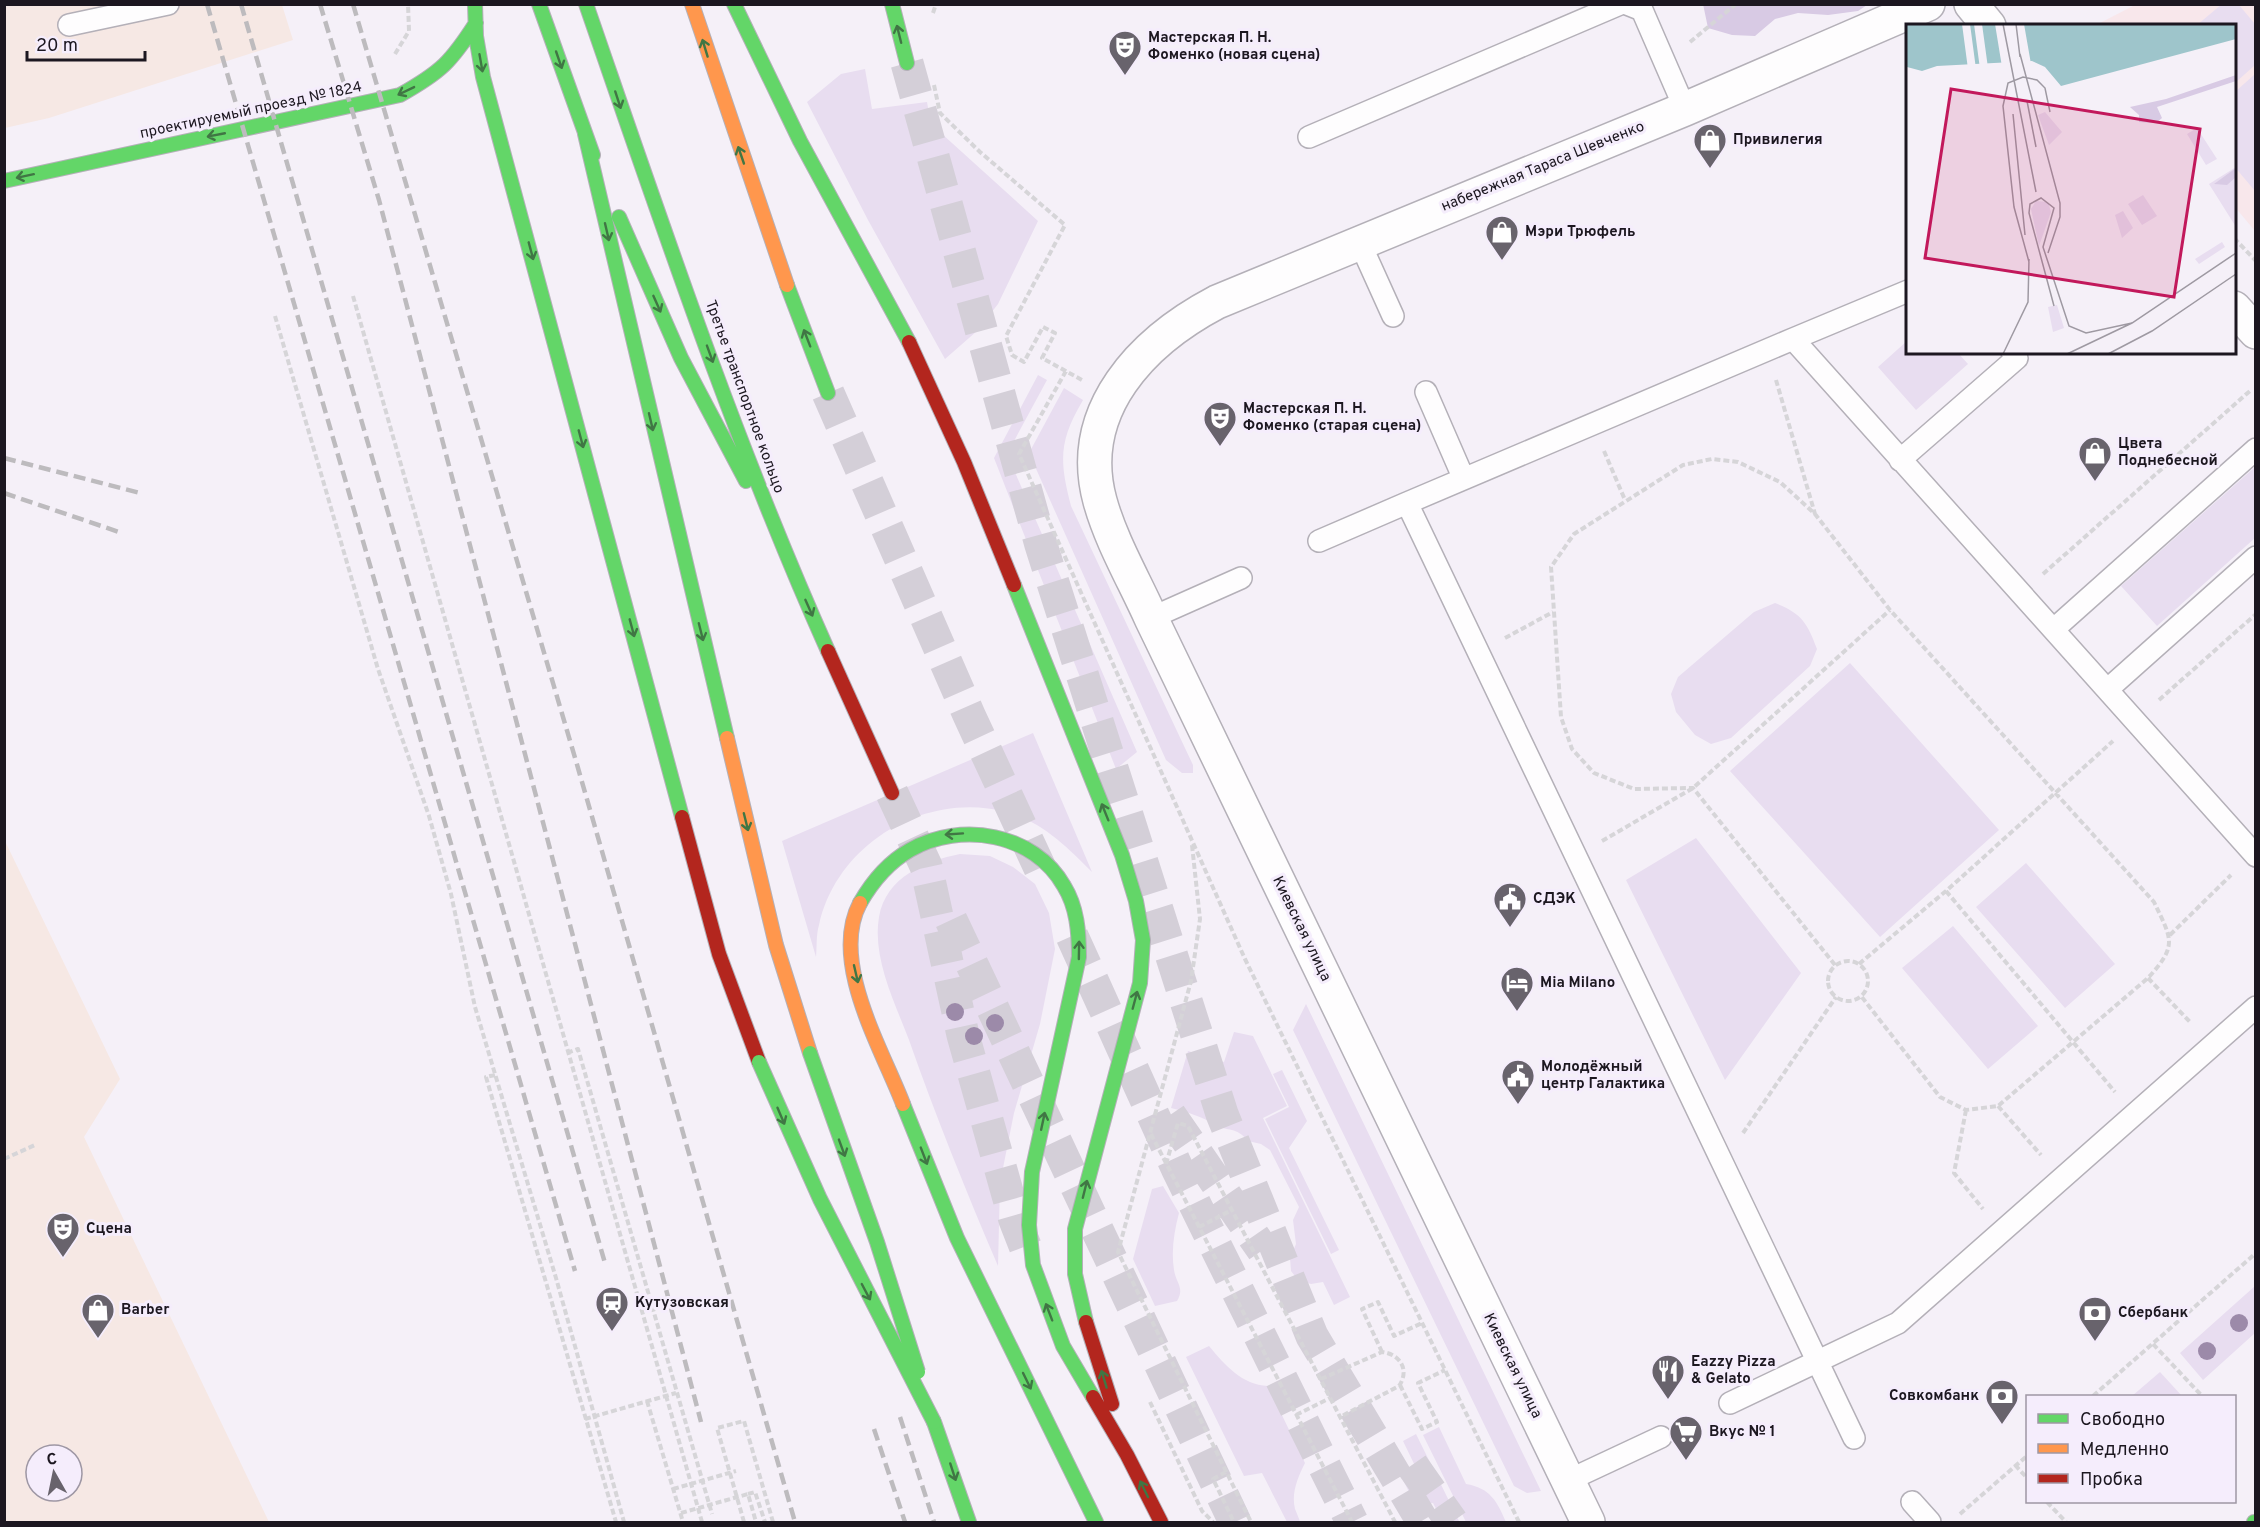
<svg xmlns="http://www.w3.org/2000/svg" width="2260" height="1527" viewBox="0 0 2260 1527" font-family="Overpass,sans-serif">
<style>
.commercial{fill:#f6e8e4;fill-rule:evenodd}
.education{fill:#f8e7eb}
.green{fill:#e8ddf0}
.forest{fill:#d8cae4}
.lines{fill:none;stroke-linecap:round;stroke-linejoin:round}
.primary-tunnel{stroke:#d4cfd8;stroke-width:33;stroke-dasharray:33 16;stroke-linecap:butt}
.lane-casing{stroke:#b4b0b8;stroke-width:24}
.street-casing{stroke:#b4b0b8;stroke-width:36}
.fast-casing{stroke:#b4b0b8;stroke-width:16}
.slow-casing{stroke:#b4b0b8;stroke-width:16}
.jam-casing{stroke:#b4b0b8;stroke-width:16}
.path{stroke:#d6d5d8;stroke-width:4;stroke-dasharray:6 3;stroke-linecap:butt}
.lane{stroke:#fefdfe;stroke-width:21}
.street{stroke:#fefdfe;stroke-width:33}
.fast{stroke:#63d668;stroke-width:14}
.slow{stroke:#ff974d;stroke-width:14}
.jam{stroke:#b3261e;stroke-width:14}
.rail{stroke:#bdbbbe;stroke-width:4.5;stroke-dasharray:12 6;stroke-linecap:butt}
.fast-bridge-casing{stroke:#b4b0b8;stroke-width:16;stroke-linecap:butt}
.path-bridge{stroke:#d6d5d8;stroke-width:4;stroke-dasharray:6 3;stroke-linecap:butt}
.fast-bridge{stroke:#63d668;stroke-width:14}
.tree{fill:#9c8aa9}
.oneway{stroke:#407644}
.labels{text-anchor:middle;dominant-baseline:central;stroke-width:6;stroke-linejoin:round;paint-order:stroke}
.poi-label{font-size:15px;font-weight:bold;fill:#1c1720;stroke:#f5edfc;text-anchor:start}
.street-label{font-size:15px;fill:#1c1720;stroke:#f5edfc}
.inset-road{fill:none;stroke:#9e99a2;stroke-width:1.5}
.view{fill:#c2185b;fill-opacity:0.15;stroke:#c2185b;stroke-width:3}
.inset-edge{fill:none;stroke:#1c1720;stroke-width:3}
</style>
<rect width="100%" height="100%" fill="#f5f0f8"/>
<path class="commercial" d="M4,5H282L293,40L49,118L5,128Z
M4,839L120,1079L84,1137L269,1522H5ZM36,1455H72V1491H36Z"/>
<path class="education" d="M2135,5H2255V231L2235,207L2234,26H2094Z"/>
<path class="green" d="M2222,4L2239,5L2255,24V65L2235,83L2234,26L2197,25Z
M865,69L872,109L927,102L931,124L1038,221L998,304L977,331L945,359L868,220L807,102L841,74Z
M2255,74V191L2234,166L2235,92Z
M1907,341L1908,352L1958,353L1968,364L1916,410L1878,367Z
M1038,375L1047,380L1007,454L1137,752L1116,769L994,458Z
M1064,388L1083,400C1059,441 1059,460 1071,506L1193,765V773H1182L1166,760L1029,453Z
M2255,467V538L2157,626L2121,586Z
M1775,603C1801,613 1807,622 1817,649L1810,666L1731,738L1711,744L1695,735L1676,712L1671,694L1678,677L1754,612Z
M1850,663L1999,830L1880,937L1730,771Z
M1033,733L1092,872C1067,847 1041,821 1006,812C926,791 837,843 819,925C816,935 817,947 816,957L782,841Z
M1696,838L1801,973L1725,1080L1626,880Z
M960,854L990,856L1013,867L1035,884L1049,913L1055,949L1040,1024L1014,1113L1000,1183L998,1266C966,1191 936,1117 909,1040C895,1003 872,958 879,917C886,877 925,861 960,854Z
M2026,863L2115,964L2065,1008L1976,907Z
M1953,926L2038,1026L1988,1069L1902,968Z
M1306,1004L1541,1491L1527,1493L1514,1486L1293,1030Z
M1234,1032L1253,1036L1287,1106L1263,1118L1350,1297L1334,1305L1323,1282L1311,1284L1298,1280L1291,1271L1290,1258L1296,1244L1293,1220L1299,1207L1270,1150L1261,1144L1248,1141C1236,1126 1228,1132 1215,1125C1201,1116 1187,1112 1171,1108L1188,1051L1224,1062Z
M1282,1070L1307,1121L1289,1148L1339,1250L1331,1254L1265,1119L1289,1107L1273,1074Z
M1163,1186L1179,1213C1174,1232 1171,1251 1174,1270C1176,1283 1185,1288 1177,1301L1155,1306L1133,1259L1152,1189Z
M2255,1286V1333L2203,1380L2180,1353Z
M1209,1346C1225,1365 1242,1385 1268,1386L1305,1463C1298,1477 1291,1493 1295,1509C1297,1514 1299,1518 1300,1522H1287L1262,1473L1244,1476L1186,1357Z
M2160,1372L2182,1396H2132Z
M1439,1427L1466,1484C1490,1488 1497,1501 1506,1522H1466L1423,1435Z
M1416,1434L1459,1521L1457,1522H1443L1433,1503L1416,1506L1403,1480L1417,1470L1403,1441Z"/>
<path class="forest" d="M1703,4H1867V5L1858,11L1828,15L1798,13L1775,19L1755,36L1732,35L1708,28Z"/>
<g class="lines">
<path class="primary-tunnel" d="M907,63L1041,545L1222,1114L1312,1336L1423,1522
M828,393L969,715L1040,868
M892,793L926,866L963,1035L1015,1220L1029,1256
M951,920L1235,1522
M1072,936L1178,1170L1352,1522
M1170,1115L1263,1250
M1412,1465L1452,1522"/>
<defs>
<path id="lane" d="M1627,4L1642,10L1685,109
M69,25L168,4
M1309,137L1620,4
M1360,243L1393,316
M1793,339L1908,291
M1426,392L1463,477
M1900,460L2017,358L2012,352
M1319,541L1407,503
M1151,618L1241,578
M2054,629L2256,449
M2108,689L2256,557
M1730,1403L1898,1323L2256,1007
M1854,1438L1407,503L1793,339L2256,856
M1567,1481L1661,1437
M1912,1502L1930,1522"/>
<path id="street" d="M1971,4L1989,26
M2234,308L2256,332
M1588,1522L1151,618C1134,580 1111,541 1100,501C1075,410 1143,341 1217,302L1685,109L1928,4"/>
<path id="fast" d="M475,4L476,36L483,77L682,817
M539,4L593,155
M586,4C661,221 734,441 828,651
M734,4L800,141L909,342
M892,4L907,63
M585,134L727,738
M4,181L400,95C441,72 451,62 476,23
M619,217L681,358L746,481
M787,285L828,393
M1014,585L1122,855L1136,901L1143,940L1140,983L1075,1229V1274L1086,1322
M860,903C872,882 889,862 910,850C961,821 1034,833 1064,886C1077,907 1079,932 1079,957L1032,1172L1029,1225L1033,1265L1063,1346L1093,1397
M903,1104L957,1238L1096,1522
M934,1422L969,1522
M2254,1522H2256"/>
<path id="slow" d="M692,4L787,285
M727,738L776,945L810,1053
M860,903C829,961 882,1049 903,1104"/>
<path id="jam" d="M909,342L964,462L1014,585
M828,651L892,793
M682,817L719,954L759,1062
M1086,1322L1112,1404
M1093,1397L1127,1455L1161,1522"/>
</defs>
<use href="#lane" class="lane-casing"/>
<use href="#street" class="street-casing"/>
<use href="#fast" class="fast-casing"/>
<use href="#slow" class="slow-casing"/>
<use href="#jam" class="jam-casing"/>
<path class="path" d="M933,13L936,4
M1690,42L1736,4
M395,54L409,31L408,4
M934,85L940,113L980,152L1065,225L1006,336L1012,355L1024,362L1043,327L1055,333L1042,358L1082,380
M2234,238L2256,261
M353,296L702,1522
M275,316L378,669L429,816L451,894L475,1007L556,1278L624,1522
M1066,371L1019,454L1245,959L1519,1522
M1776,380L1815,514
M1604,451L1625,500
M2043,574L2251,390
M1505,638L1553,612
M2159,700L2256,614
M1602,841L1693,788L1890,610
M1192,845L1200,919L1191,981L1118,1252L1251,1522
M1946,891L2115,1092
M2170,935L2231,875
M1828 981a20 20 0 1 1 40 0a20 20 0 1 1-40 0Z
M1859,964L1946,891L2113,741
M1835,965L1693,788L1634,789L1594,773L1572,749L1561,717L1551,567L1574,534L1683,465L1712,459L1738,462L1780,482L1815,514L1890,610L2154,902C2172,940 2178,945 2148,978L1998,1106L1966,1110L1940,1097L1861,996
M2148,978L2191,1023
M567,1053L578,1049L712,1514
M495,1075L486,1077L616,1522
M1998,1106L2041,1155
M1966,1110L1954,1173L1983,1209
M1743,1133L1836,997
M1151,1134L1352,1522
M4,1159L35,1145
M1166,1164L1178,1123L1188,1126L1395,1522
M1199,1227L1232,1210
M2153,1344L2202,1396
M1382,1352L1362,1309L1378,1302L1394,1336L1422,1323
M1321,1379L1382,1352C1400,1354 1410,1370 1399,1386L1340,1417
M1400,1385L1422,1429L1437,1422L1418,1383L1445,1370
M2093,1396L2256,1253
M647,1401L683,1522
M1150,1402L1202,1511L1213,1522
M1296,1415L1330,1398
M2015,1465L2028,1479
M1226,1472L1213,1479L1234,1522
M748,1494L755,1492L765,1522
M2047,1502L2066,1522
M1960,1514L2028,1455
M744,1522L717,1428L744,1421L773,1522"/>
<use href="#lane" class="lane"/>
<use href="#street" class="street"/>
<use href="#fast" class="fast"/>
<use href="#slow" class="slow"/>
<use href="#jam" class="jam"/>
<path class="rail" d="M207,4L575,1271
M241,4L605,1263
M320,4L379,200L701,1422
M353,4L578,768L795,1522
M4,458L140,493
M4,493L122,533
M900,1417L934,1522
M874,1429L905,1522"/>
<defs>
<path id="fast-bridge" d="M810,1053L877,1242L918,1372
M759,1062L820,1199L934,1422"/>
</defs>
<use href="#fast-bridge" class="fast-bridge-casing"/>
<path class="path-bridge" d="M585,1419L676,1393
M673,1489L736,1471
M681,1513L748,1494L756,1522"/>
<use href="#fast-bridge" class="fast-bridge"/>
</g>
<g class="tree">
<circle cx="955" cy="1012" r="9"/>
<circle cx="995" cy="1023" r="9"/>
<circle cx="974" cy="1036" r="9"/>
<circle cx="2239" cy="1323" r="9"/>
<circle cx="2207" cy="1351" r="9"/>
</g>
<defs><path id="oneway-shaft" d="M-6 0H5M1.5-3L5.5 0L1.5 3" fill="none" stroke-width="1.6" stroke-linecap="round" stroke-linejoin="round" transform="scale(1.5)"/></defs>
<g class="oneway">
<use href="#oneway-shaft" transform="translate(899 34) rotate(-104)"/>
<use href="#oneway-shaft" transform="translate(705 48) rotate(-107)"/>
<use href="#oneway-shaft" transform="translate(559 60) rotate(71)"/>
<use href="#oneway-shaft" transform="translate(481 63) rotate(80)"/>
<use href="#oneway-shaft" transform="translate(406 91) rotate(154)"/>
<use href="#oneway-shaft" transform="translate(618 100) rotate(72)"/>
<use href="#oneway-shaft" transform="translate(216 135) rotate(169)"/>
<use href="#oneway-shaft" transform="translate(741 155) rotate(-109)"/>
<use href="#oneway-shaft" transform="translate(25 176) rotate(168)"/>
<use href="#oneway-shaft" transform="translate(607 232) rotate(77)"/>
<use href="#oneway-shaft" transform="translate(531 251) rotate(75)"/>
<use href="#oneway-shaft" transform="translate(657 304) rotate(66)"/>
<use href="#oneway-shaft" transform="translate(807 338) rotate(-111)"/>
<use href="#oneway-shaft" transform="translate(710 354) rotate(70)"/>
<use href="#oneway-shaft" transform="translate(651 422) rotate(77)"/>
<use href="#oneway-shaft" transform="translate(581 439) rotate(75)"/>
<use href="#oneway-shaft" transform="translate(809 608) rotate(66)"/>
<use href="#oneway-shaft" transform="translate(632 628) rotate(75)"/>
<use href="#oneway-shaft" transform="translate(701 632) rotate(76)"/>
<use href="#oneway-shaft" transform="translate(1105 812) rotate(-112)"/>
<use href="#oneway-shaft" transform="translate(746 822) rotate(76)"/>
<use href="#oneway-shaft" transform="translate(954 834) rotate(176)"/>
<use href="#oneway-shaft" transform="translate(1079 950) rotate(-89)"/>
<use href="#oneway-shaft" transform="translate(856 974) rotate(77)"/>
<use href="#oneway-shaft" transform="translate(1135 1000) rotate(-75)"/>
<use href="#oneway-shaft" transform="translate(781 1116) rotate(67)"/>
<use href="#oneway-shaft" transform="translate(1043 1121) rotate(-78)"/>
<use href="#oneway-shaft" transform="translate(842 1148) rotate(70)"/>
<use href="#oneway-shaft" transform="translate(924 1156) rotate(69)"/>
<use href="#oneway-shaft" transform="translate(1085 1189) rotate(-76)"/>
<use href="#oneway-shaft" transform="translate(866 1292) rotate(62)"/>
<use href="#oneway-shaft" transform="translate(1049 1312) rotate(-111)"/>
<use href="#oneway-shaft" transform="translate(1104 1379) rotate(-107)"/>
<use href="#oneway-shaft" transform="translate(1027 1381) rotate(64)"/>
<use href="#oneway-shaft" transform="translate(953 1472) rotate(72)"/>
<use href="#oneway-shaft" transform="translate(1144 1489) rotate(-116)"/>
</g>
<defs>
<symbol id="theatre-pin" viewBox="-11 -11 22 30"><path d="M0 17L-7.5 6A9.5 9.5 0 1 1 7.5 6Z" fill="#68636c" stroke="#f5edfc"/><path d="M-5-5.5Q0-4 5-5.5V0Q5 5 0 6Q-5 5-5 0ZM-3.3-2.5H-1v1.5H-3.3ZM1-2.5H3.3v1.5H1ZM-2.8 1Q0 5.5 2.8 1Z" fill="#fff"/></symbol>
<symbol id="shop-pin" viewBox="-11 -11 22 30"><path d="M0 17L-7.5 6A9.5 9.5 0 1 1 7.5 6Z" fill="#68636c" stroke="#f5edfc"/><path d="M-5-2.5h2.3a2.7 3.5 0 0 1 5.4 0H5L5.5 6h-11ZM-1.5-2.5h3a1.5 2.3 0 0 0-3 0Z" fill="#fff"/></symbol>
<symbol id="civic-pin" viewBox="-11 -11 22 30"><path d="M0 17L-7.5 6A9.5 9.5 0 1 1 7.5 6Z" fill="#68636c" stroke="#f5edfc"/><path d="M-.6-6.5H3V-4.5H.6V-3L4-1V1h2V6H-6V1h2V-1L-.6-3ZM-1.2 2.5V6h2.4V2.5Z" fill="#fff"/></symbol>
<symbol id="hotel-pin" viewBox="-11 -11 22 30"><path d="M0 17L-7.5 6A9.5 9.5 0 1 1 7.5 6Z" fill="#68636c" stroke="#f5edfc"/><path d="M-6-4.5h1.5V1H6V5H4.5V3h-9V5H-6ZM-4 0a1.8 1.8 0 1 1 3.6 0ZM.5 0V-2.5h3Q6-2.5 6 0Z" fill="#fff"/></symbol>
<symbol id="station-pin" viewBox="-11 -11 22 30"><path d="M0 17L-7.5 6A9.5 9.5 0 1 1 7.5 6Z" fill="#68636c" stroke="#f5edfc"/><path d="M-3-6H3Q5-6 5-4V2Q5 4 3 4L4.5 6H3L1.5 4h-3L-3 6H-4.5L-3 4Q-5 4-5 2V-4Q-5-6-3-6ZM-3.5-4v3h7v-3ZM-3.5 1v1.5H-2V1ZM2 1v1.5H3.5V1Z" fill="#fff"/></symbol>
<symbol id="bank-pin" viewBox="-11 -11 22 30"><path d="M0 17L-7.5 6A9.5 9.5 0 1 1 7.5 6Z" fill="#68636c" stroke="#f5edfc"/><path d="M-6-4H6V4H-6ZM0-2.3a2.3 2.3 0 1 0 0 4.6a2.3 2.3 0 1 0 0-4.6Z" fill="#fff"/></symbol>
<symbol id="restaurant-pin" viewBox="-11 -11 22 30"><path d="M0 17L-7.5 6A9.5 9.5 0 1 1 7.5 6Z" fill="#68636c" stroke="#f5edfc"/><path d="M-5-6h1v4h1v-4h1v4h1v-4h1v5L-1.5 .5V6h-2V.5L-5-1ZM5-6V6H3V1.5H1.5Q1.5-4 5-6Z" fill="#fff"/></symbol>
<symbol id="supermarket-pin" viewBox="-11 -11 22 30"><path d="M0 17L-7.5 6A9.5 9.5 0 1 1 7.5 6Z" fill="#68636c" stroke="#f5edfc"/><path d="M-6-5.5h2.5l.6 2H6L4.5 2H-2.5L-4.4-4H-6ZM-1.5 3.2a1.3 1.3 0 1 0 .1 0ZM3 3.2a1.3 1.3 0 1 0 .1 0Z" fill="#fff"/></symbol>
</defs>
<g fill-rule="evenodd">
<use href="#theatre-pin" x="1106" y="28" width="38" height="52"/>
<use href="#shop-pin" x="1691" y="121" width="38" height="52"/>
<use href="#shop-pin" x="1483" y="213" width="38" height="52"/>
<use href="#theatre-pin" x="1201" y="399" width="38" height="52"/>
<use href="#shop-pin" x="2076" y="434" width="38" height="52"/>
<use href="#civic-pin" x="1491" y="880" width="38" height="52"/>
<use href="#hotel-pin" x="1498" y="964" width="38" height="52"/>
<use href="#civic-pin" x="1499" y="1057" width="38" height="52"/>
<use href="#theatre-pin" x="44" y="1210" width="38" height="52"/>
<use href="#station-pin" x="593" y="1284" width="38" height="52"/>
<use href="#shop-pin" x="79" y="1291" width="38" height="52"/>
<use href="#bank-pin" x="2076" y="1294" width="38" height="52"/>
<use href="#restaurant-pin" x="1649" y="1352" width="38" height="52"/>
<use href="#bank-pin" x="1983" y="1377" width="38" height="52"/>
<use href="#supermarket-pin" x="1667" y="1413" width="38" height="52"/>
</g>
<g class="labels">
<g class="poi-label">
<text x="1148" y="38">Мастерская П. Н.<tspan x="1148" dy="17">Фоменко (новая сцена)</tspan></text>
<text x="1733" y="140">Привилегия</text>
<text x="1525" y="232">Мэри Трюфель</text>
<text x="1243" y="409">Мастерская П. Н.<tspan x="1243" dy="17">Фоменко (старая сцена)</tspan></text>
<text x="2118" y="444">Цвета<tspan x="2118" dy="17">Поднебесной</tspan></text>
<text x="1533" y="899">СДЭК</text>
<text x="1540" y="983">Mia Milano</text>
<text x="1541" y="1067">Молодёжный<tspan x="1541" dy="17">центр Галактика</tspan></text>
<text x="86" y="1229">Сцена</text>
<text x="635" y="1303">Кутузовская</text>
<text x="121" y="1310">Barber</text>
<text x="2118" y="1313">Сбербанк</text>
<text x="1691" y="1362">Eazzy Pizza<tspan x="1691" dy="17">&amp; Gelato</tspan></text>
<text x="1979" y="1396" text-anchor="end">Совкомбанк</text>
<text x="1709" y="1432">Вкус № 1</text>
</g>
<g class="street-label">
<text transform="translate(251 111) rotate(-12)">проектируемый проезд № 1824</text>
<text transform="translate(1543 167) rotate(-22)">набережная Тараса Шевченко</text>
<text transform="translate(744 397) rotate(70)">Третье транспортное кольцо</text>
<text transform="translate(1301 929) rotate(64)">Киевская улица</text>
<text transform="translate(1512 1366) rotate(64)">Киевская улица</text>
</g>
</g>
<g transform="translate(1906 24)">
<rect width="330" height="330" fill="#f5f0f8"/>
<path d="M139,88L156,108L143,121L132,91ZM291,104L311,135L300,141L281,110ZM330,143V203L303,160ZM237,171L251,192L236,201L222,180ZM130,177L142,178L145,188L133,222L125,185ZM217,187L227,204L216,214L209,191ZM316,218L319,223L293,240L289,235ZM151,281L158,304L147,308L142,283Z" fill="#e8ddf0"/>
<path d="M330,51V57L251,83L256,94L250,99L233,98V91L224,83L260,75ZM330,144V153L321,161L308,160Z" fill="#d8cae4"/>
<path d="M0,0H330V15L155,62L139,43L126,37L31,42L16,47L1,43Z" fill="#9ec5cb"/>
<path d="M56,0H64L70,45H62ZM68,0H76L82,44L74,45ZM89,0H118L125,40L96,43Z" fill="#f5f0f8"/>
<path class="inset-road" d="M97,0L130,168M110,0L114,33M114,30L154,179V193L142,229M121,77L130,123M107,90L119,211M123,238L108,183L97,82L102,59L117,53L131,56L139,64L144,88M148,282L123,189L124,180L135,174L148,184L137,223L163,302L180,309L226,299M97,330L122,278L123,235M161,330L226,299L330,229M202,330L246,307L330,250"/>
<path class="view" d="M45,65L294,105L268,273L19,234Z"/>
<rect width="330" height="330" class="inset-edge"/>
</g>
<rect width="2260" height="1527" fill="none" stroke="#1c1720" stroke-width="12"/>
<rect x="2026" y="1395" width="210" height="108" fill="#f5edfc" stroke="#9e97a4" stroke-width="1.5"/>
<rect x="2038" y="1414" width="30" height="9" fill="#63d668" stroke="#9e97a4" stroke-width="1.5"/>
<text x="2080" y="1425" font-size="18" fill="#1c1720">Свободно</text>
<rect x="2038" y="1444" width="30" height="9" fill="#ff974d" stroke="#9e97a4" stroke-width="1.5"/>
<text x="2080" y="1455" font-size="18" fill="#1c1720">Медленно</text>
<rect x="2038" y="1474" width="30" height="9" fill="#b3261e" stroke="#9e97a4" stroke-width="1.5"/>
<text x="2080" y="1485" font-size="18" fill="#1c1720">Пробка</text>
<g transform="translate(54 1473) rotate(351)"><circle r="28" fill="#f5edfc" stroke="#9e97a4" stroke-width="1.5"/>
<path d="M0-4.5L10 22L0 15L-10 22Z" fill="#68636c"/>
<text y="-9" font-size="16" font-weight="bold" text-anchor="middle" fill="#1c1720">С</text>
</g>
<path d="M27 51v9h118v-9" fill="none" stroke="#1c1720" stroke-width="3"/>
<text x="36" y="51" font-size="18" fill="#1c1720" stroke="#f5edfc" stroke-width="4.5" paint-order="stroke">20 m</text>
</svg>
